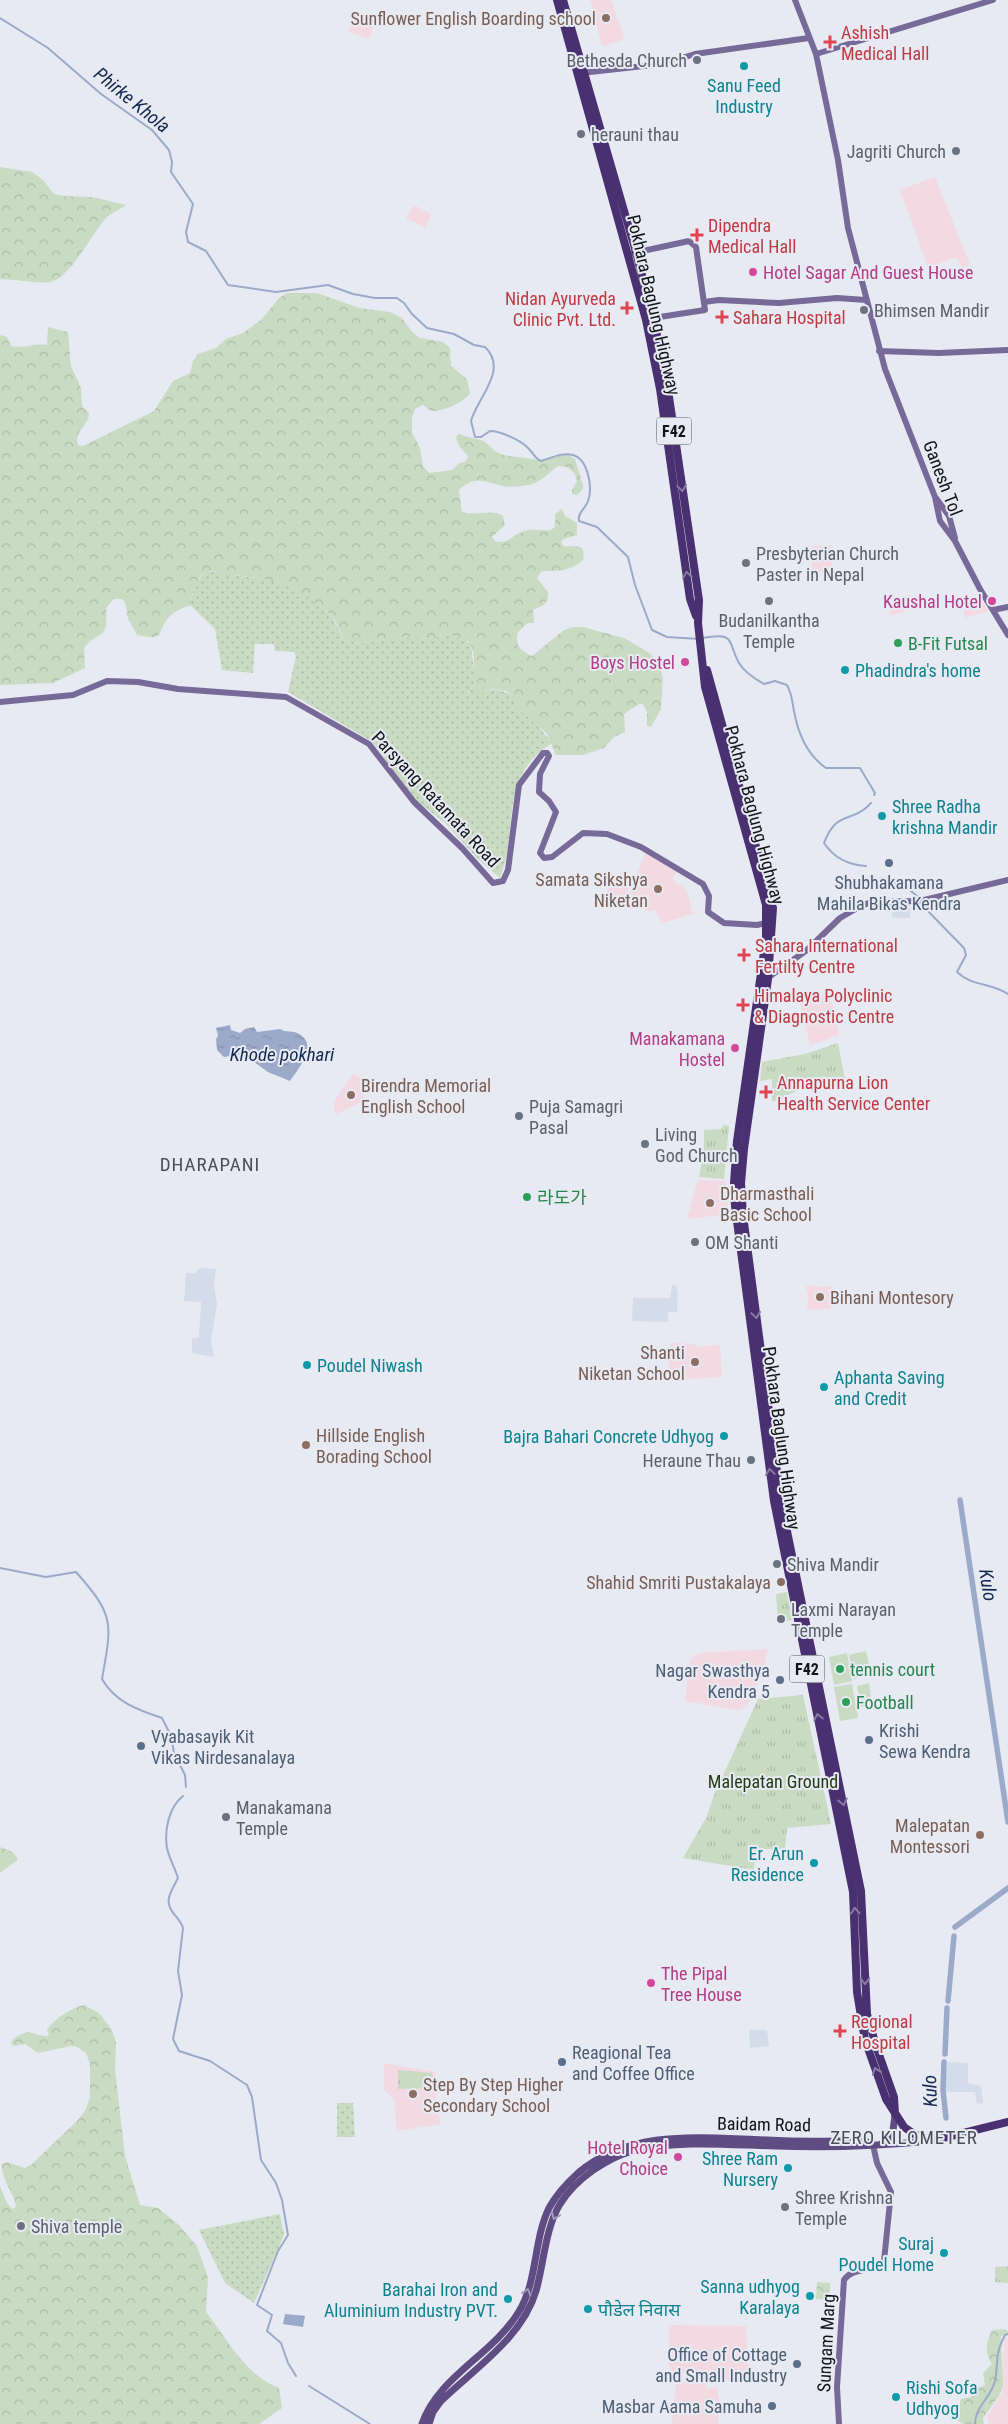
<svg xmlns="http://www.w3.org/2000/svg" width="1008" height="2424" viewBox="0 0 1008 2424" font-family="'Roboto Condensed','Noto Sans Devanagari','Noto Sans KR',sans-serif">
<style>
.built{fill:#d5dce9}
.education{fill:#f2d9e2}
.grass{fill:url(#grass-dots)}
.forest{fill:url(#forest-crowns)}
.park{fill:url(#park-tufts)}
.garden{fill:#cadbc3}
.water{fill:url(#water-ripples)}
.lines{fill:none;stroke-linecap:round;stroke-linejoin:round}
.stream{stroke:#9aaac8;stroke-width:2}
.canal{stroke:#9aaac8;stroke-width:5.5}
.secondary{stroke:#786a98;stroke-width:6}
.primary{stroke:#5f4c83;stroke-width:7}
.highway{stroke:#493171;stroke-width:8}
.oneway{stroke:#887ba5}
.oneway2{stroke:#a39bba}
.education-dot{fill:#8d6e63;stroke:#e7eaf2;stroke-width:2}
.health-dot{fill:#e0444e;stroke:#e7eaf2;stroke-width:2}
.worship-dot{fill:#6b7280;stroke:#e7eaf2;stroke-width:2}
.culture-dot{fill:#0f9aa8;stroke:#e7eaf2;stroke-width:2}
.hotel-dot{fill:#d1479c;stroke:#e7eaf2;stroke-width:2}
.leisure-dot{fill:#2e9e5b;stroke:#e7eaf2;stroke-width:2}
.service-dot{fill:#5c6f8a;stroke:#e7eaf2;stroke-width:2}
.labels{text-anchor:middle;dominant-baseline:central;stroke-width:4;stroke-linejoin:round;paint-order:stroke}
.shield{fill:#e7eaf2;stroke:#535459;stroke-width:1}
.shield-label{font-size:16px;font-weight:bold;fill:#131417}
.education-label{font-size:18px;fill:#785e54;stroke:#e7eaf2;text-anchor:end}
.health-label{font-size:18px;fill:#be3a42;stroke:#e7eaf2;text-anchor:start}
.worship-label{font-size:18px;fill:#5b616d;stroke:#e7eaf2;text-anchor:start}
.culture-label{font-size:18px;fill:#0d838f;stroke:#e7eaf2;text-anchor:start}
.hotel-label{font-size:18px;fill:#b23c85;stroke:#e7eaf2;text-anchor:end}
.street-label{font-size:18px;fill:#131417;stroke:#e7eaf2}
.leisure-label{font-size:18px;fill:#27864d;stroke:#e7eaf2;text-anchor:start}
.service-label{font-size:18px;fill:#4e5e75;stroke:#e7eaf2;text-anchor:end}
.park-label{font-size:18px;fill:#1f3b0f;stroke:#e7eaf2}
.water-label{font-size:19px;font-style:italic;fill:#152950;stroke:#e7eaf2}
.neighbourhood-label{font-size:19px;letter-spacing:1px;fill:#4b4e54;stroke:#e7eaf2}
</style>
<defs>
<pattern id="grass-dots" width="8" height="8" patternUnits="userSpaceOnUse" patternTransform="scale(1.25)"><rect width="8" height="8" fill="#cadbc3"/><path d="M2 2h.1M6 6h.1" fill="none" stroke="#adbba7" stroke-width="1.8" stroke-linecap="round"/></pattern>
<pattern id="forest-crowns" width="20" height="18" patternUnits="userSpaceOnUse" patternTransform="scale(1.25)"><rect width="20" height="18" fill="#cadbc3"/><path d="M2 6a3 3 0 1 1 6 0M12 15a3 3 0 1 1 6 0" fill="none" stroke="#adbba7"/></pattern>
<pattern id="park-tufts" width="24" height="20" patternUnits="userSpaceOnUse" patternTransform="scale(1.25)"><rect width="24" height="20" fill="#cadbc3"/><path d="M3 7l-1-3M5 7V3M7 7l1-3M15 17l-1-3M17 17v-4M19 17l1-3" fill="none" stroke="#adbba7"/></pattern>
<pattern id="water-ripples" width="26" height="14" patternUnits="userSpaceOnUse" patternTransform="scale(1.25)"><rect width="26" height="14" fill="#9aaac8"/><path d="M2 4q2-2 4 0t4 0M15 11q2-2 4 0t4 0" fill="none" stroke="#8491ab"/></pattern>
</defs>
<rect width="100%" height="100%" fill="#e7eaf2"/>
<path class="built" d="M890,907L911,908L910,918H893Z
M200,1268L216,1269L214,1286L217,1304L211,1341L214,1357L192,1353V1338H199L201,1302L184,1301L186,1273H195Z
M672,1285H676L678,1293L677,1312H668V1322L632,1321L633,1298H670Z
M749,2030H767L769,2046L750,2048Z
M947,2062L968,2063V2083L981,2086L983,2103L977,2104L975,2092H945Z"/>
<path class="education" d="M590,0H611L625,39L602,46Z
M356,14L375,19L370,39L348,32Z
M935,177L970,265L962,268L957,257L928,267L900,190Z
M414,205L431,214L426,228L406,218Z
M831,545L833,573L812,572V546Z
M915,598L918,607L890,616L889,605Z
M982,600L988,611L965,618L963,603Z
M646,851L678,870L672,879L678,885L682,884L688,894L693,914L662,923L655,910L649,912L628,897Z
M616,877L631,885L621,904L605,893Z
M828,993L835,1011L839,1035L810,1045L799,1000Z
M353,1074L365,1080L364,1101L336,1114L334,1106L335,1100Z
M698,1180L726,1181L728,1214L687,1219Z
M814,1285L819,1287L831,1286L832,1307L828,1309L807,1310L808,1295L806,1286Z
M670,1343L696,1344V1347L720,1345L722,1377L668,1380Z
M768,1649L763,1672L747,1706L739,1710L685,1701L690,1660L699,1653Z
M384,2063L435,2072L436,2105L441,2124L397,2131L394,2099L384,2090Z
M669,2325L746,2326L749,2385L707,2375L674,2373L669,2367Z
M1008,2337V2424H989L987,2417L1002,2393L1004,2338Z
M704,2381L707,2389L717,2387L719,2401L718,2424H672L676,2383Z"/>
<path class="grass" d="M206,571L271,580L292,587L311,597L317,605L331,615L344,640C363,646 376,640 395,638C415,635 427,644 449,633L471,644L475,683L467,694C484,691 497,686 513,696L552,743C508,771 514,807 507,852C506,861 502,870 500,878L477,858L445,823L418,802L390,769L383,755L371,741L288,692L296,656L294,652L275,651L274,644H255L253,673L222,670L215,629L190,605L195,583Z
M337,2103H353L355,2137H337Z
M280,2214L284,2235L254,2303L225,2283L199,2230Z"/>
<path class="forest" d="M0,167L32,172L43,180L54,194L63,196L92,197L126,205C120,210 112,212 106,218C92,233 71,278 50,282C41,284 12,279 0,279Z
M287,293H317L359,308L390,312L402,318L413,333L420,338L443,342L450,348L451,366L467,379L470,393C465,402 444,411 434,411C430,411 426,407 423,405L415,409L412,418V432L420,448L423,466L429,473L452,470L458,464L466,461L468,456L459,446L456,438L458,434L484,441L495,451L503,455L540,460L567,454L575,459L583,485V489L577,495L572,494V490L577,481C575,471 569,466 558,466C549,472 541,483 529,485C521,486 510,488 502,486C484,482 475,475 459,490L462,512C476,517 491,508 503,516L505,525L492,537L495,541C508,545 512,535 524,531C534,528 542,531 551,530L555,527V514L562,509L565,516L577,523V535L564,539L561,542L563,546C573,548 587,541 583,560C570,572 558,571 542,571L537,578L548,592C548,606 543,605 533,610L534,623H528L518,632C515,647 520,650 532,656L564,630L573,627H583L624,638L651,654L659,666L663,678L661,709L651,727L647,726V712L643,704H639L624,714L625,732L614,737L604,748L583,755H556L547,734L517,708L513,696L506,691L492,689L479,694L467,695L475,683C471,670 478,652 468,641L464,642L449,633C427,644 415,635 395,638C376,640 363,646 344,640C340,632 337,623 332,616C328,611 321,609 317,605C292,579 255,577 221,574C198,562 194,589 190,605C184,608 174,611 169,617C155,634 167,641 137,635L128,619L125,602L122,599H114L106,608C109,642 99,629 84,648L85,668L53,683L0,685V335L7,337L11,346C23,349 34,343 47,345L48,327L68,332L71,366L81,388L82,406L89,413C90,425 73,431 78,445L83,446L154,411L173,381L190,373L193,361L198,354L216,348L226,339L243,333L262,319L279,298Z
M0,1847L13,1852L17,1858V1860L0,1873Z
M84,2005L99,2013L112,2030L116,2043L115,2069L125,2156L140,2205L158,2208L179,2225L197,2246L208,2278L206,2312C227,2339 246,2376 279,2388L282,2408L259,2424H0V2186L7,2203L12,2209L15,2208L16,2205C13,2192 0,2177 2,2164L7,2162L25,2168L31,2165L79,2119L86,2109L90,2097V2064L86,2053L77,2047L71,2046L38,2053L25,2044L13,2046L11,2043L13,2039C34,2026 29,2036 48,2036L49,2034L47,2030C52,2020 73,2007 84,2005Z
M817,2282L830,2283V2300L816,2299Z
M1005,2329L1008,2331V2334L1001,2336L1003,2386L999,2396L983,2418L984,2424H963L955,2418L961,2399L971,2397L976,2389L985,2385L983,2373L992,2364C984,2351 986,2344 992,2330Z"/>
<path class="park" d="M838,1043L845,1079L834,1084L808,1086L772,1102V1079L760,1081L762,1062L805,1054Z
M724,1125L729,1126L724,1179L699,1177L704,1148V1130L721,1129Z
M787,1592L792,1620L778,1623L776,1594Z
M803,1695L831,1824L787,1828L785,1849H758L755,1854L754,1870L683,1858L707,1816L714,1795L758,1699Z
M398,2070L432,2073L434,2088L398,2089Z
M1008,2266V2283L995,2282V2267Z"/>
<path class="garden" d="M866,1651L871,1675L854,1679L849,1655Z
M847,1653L852,1681L834,1685L829,1657Z
M869,1683L872,1705L861,1707L857,1686Z
M852,1684L858,1718L840,1721L834,1687Z"/>
<path class="water" d="M230,1025L231,1030L240,1033L245,1029L254,1027L257,1032L280,1029C286,1033 293,1030 299,1034C319,1045 298,1069 290,1081L268,1072L243,1054L224,1057L217,1050L216,1039L218,1036L216,1028Z
M285,2314L305,2316L303,2327L283,2324Z"/>
<g class="lines">
<path class="stream" d="M0,18L48,48L101,94L152,130L169,150L172,162L171,172L193,204L186,232L188,242L206,251L228,285L276,292L328,285L353,294L375,298H397L404,303L412,314L427,328L454,334L474,345L485,347C509,370 477,398 471,421L475,437H481L490,431C500,431 520,440 527,447C533,452 534,458 541,461C551,458 562,452 573,455C588,459 593,488 588,501C586,508 577,513 579,521L597,527L628,557L635,585L652,630L667,637L699,639
M703,638C737,632 727,642 739,663C745,673 755,679 764,684L775,681L787,685C792,694 792,701 794,711C798,733 807,755 826,768H860L875,793L874,795
M866,866C848,865 834,858 824,843C838,808 851,825 871,803
M882,878L906,887L917,896
M924,907L964,948L966,955L957,972C973,987 990,982 1008,994
M0,1568L46,1577L76,1572C115,1616 112,1623 102,1679C115,1702 138,1710 162,1718L171,1736L174,1753L185,1775L186,1787
M183,1796C169,1807 164,1830 167,1848C169,1858 175,1868 178,1878C171,1892 163,1901 174,1914C178,1919 181,1922 183,1928L178,1971L182,1995L173,2039L179,2051L210,2061L247,2085L252,2097L261,2160L276,2183L282,2200L288,2235L278,2251L257,2305L272,2315L267,2331L281,2343L288,2363L296,2376
M309,2386L370,2424
M975,2424C975,2406 991,2398 995,2381C999,2361 994,2356 1005,2335L1008,2334"/>
<path class="canal" d="M960,1500L1008,1822
M955,1927L1008,1888
M948,2001L954,1936
M945,2054L947,2008
M944,2062L943,2090L946,2118"/>
<path class="secondary" d="M795,0L816,54L838,160L848,228L885,369L935,497L940,521L955,541L980,589L1008,635
M816,54L993,0
M581,73L662,64L695,54L809,38
M629,254L689,241L696,247L705,310L653,318
M704,302L719,300L779,303L837,298L866,300
M879,351L939,353L1008,350
M936,498L949,516L955,538
M993,610L1008,607
M0,702L73,695L107,681L138,682L178,689L286,697L369,744L414,802L462,848L493,883L503,881L508,870L519,785L543,753H547L549,756L540,774L539,792L549,801L556,812L540,853L544,858L552,857L583,833L607,834L641,847L703,884L709,896L708,912L724,923L757,925L770,922
M766,979L807,950L840,918L859,907L871,902L920,901L1008,880
M839,2424L837,2387L844,2280C851,2268 872,2272 884,2261L891,2192L877,2163L873,2145"/>
<path class="primary" d="M881,2144L892,2137L895,2116
M422,2424C438,2377 492,2355 518,2313C538,2282 533,2241 549,2208C556,2195 567,2183 578,2173C631,2128 702,2138 767,2140C800,2142 833,2141 865,2141L873,2145
M429,2424L433,2412L441,2401C474,2369 522,2338 536,2291C544,2263 545,2229 560,2204C576,2179 607,2157 636,2150C681,2140 730,2145 776,2146C828,2148 879,2146 930,2141"/>
<path class="highway" d="M557,0L646,320L660,389L690,599L696,616
M563,0L636,252L655,325L668,390L699,600L698,623L705,687L766,905V938L737,1141L734,1183L735,1206L774,1501L853,1892L857,1992L865,2040L886,2099L904,2127L914,2134L931,2141L1008,2122
M707,670L773,908L768,979L744,1149L741,1183L743,1215L781,1502L861,1891L867,2014L876,2046L894,2097L895,2114"/>
</g>
<defs><path id="oneway-chevron" d="M-2-3.5L2.5 0L-2 3.5" fill="none" stroke-width="1.6" stroke-linecap="round" stroke-linejoin="round" transform="scale(1.25)"/></defs>
<g class="oneway">
<use href="#oneway-chevron" transform="translate(682 488) rotate(82)"/>
<use href="#oneway-chevron" transform="translate(687 575) rotate(-98)"/>
<use href="#oneway-chevron" transform="translate(756 1315) rotate(82)"/>
<use href="#oneway-chevron" transform="translate(770 1472) rotate(-98)"/>
<use href="#oneway-chevron" transform="translate(818 1717) rotate(-102)"/>
<use href="#oneway-chevron" transform="translate(843 1802) rotate(78)"/>
<use href="#oneway-chevron" transform="translate(855 1911) rotate(-94)"/>
<use href="#oneway-chevron" transform="translate(865 1981) rotate(89)"/>
<use href="#oneway-chevron" transform="translate(876 2071) rotate(-110)"/>
</g>
<g class="oneway2">
<use href="#oneway-chevron" transform="translate(555 2216) rotate(112)"/>
<use href="#oneway-chevron" transform="translate(527 2292) rotate(-73)"/>
</g>
<g class="education-dot">
<circle cx="606" cy="18" r="5"/>
<circle cx="658" cy="889" r="5"/>
<circle cx="351" cy="1095" r="5"/>
<circle cx="710" cy="1203" r="5"/>
<circle cx="820" cy="1297" r="5"/>
<circle cx="695" cy="1362" r="5"/>
<circle cx="306" cy="1445" r="5"/>
<circle cx="781" cy="1582" r="5"/>
<circle cx="980" cy="1835" r="5"/>
<circle cx="413" cy="2094" r="5"/>
</g>
<g class="health-dot">
<path d="M827.5 34.5h5v5h5v5h-5v5h-5v-5h-5v-5h5z"/>
<path d="M694.5 227.5h5v5h5v5h-5v5h-5v-5h-5v-5h5z"/>
<path d="M624.5 300.5h5v5h5v5h-5v5h-5v-5h-5v-5h5z"/>
<path d="M719.5 309.5h5v5h5v5h-5v5h-5v-5h-5v-5h5z"/>
<path d="M741.5 947.5h5v5h5v5h-5v5h-5v-5h-5v-5h5z"/>
<path d="M740.5 997.5h5v5h5v5h-5v5h-5v-5h-5v-5h5z"/>
<path d="M763.5 1084.5h5v5h5v5h-5v5h-5v-5h-5v-5h5z"/>
<path d="M837.5 2023.5h5v5h5v5h-5v5h-5v-5h-5v-5h5z"/>
</g>
<g class="worship-dot">
<circle cx="697" cy="60" r="5"/>
<circle cx="581" cy="134" r="5"/>
<circle cx="956" cy="151" r="5"/>
<circle cx="864" cy="310" r="5"/>
<circle cx="746" cy="563" r="5"/>
<circle cx="769" cy="601" r="5"/>
<circle cx="519" cy="1116" r="5"/>
<circle cx="645" cy="1144" r="5"/>
<circle cx="695" cy="1242" r="5"/>
<circle cx="751" cy="1460" r="5"/>
<circle cx="777" cy="1564" r="5"/>
<circle cx="781" cy="1619" r="5"/>
<circle cx="226" cy="1817" r="5"/>
<circle cx="785" cy="2207" r="5"/>
<circle cx="21" cy="2226" r="5"/>
</g>
<g class="culture-dot">
<circle cx="744" cy="66" r="5"/>
<circle cx="845" cy="670" r="5"/>
<circle cx="882" cy="816" r="5"/>
<circle cx="307" cy="1365" r="5"/>
<circle cx="824" cy="1387" r="5"/>
<circle cx="724" cy="1436" r="5"/>
<circle cx="814" cy="1863" r="5"/>
<circle cx="788" cy="2168" r="5"/>
<circle cx="944" cy="2253" r="5"/>
<circle cx="810" cy="2296" r="5"/>
<circle cx="508" cy="2299" r="5"/>
<circle cx="588" cy="2309" r="5"/>
<circle cx="896" cy="2397" r="5"/>
</g>
<g class="hotel-dot">
<circle cx="753" cy="272" r="5"/>
<circle cx="992" cy="601" r="5"/>
<circle cx="685" cy="662" r="5"/>
<circle cx="735" cy="1048" r="5"/>
<circle cx="651" cy="1983" r="5"/>
<circle cx="678" cy="2157" r="5"/>
</g>
<g class="leisure-dot">
<circle cx="898" cy="643" r="5"/>
<circle cx="527" cy="1197" r="5"/>
<circle cx="840" cy="1669" r="5"/>
<circle cx="846" cy="1702" r="5"/>
</g>
<g class="service-dot">
<circle cx="889" cy="863" r="5"/>
<circle cx="780" cy="1680" r="5"/>
<circle cx="869" cy="1740" r="5"/>
<circle cx="141" cy="1746" r="5"/>
<circle cx="562" cy="2062" r="5"/>
<circle cx="797" cy="2364" r="5"/>
<circle cx="772" cy="2406" r="5"/>
</g>
<g class="labels">
<g class="shield">
<rect x="656.5" y="417.5" width="35" height="27" rx="4"/>
<rect x="789.5" y="1655.5" width="35" height="27" rx="4"/>
</g>
<g class="shield-label">
<text x="674" y="431">F42</text>
<text x="807" y="1669">F42</text>
</g>
<g class="education-label">
<text x="596" y="18">Sunflower English Boarding school</text>
<text x="648" y="879">Samata Sikshya<tspan x="648" dy="21">Niketan</tspan></text>
<text x="361" y="1085" text-anchor="start">Birendra Memorial<tspan x="361" dy="21">English School</tspan></text>
<text x="720" y="1193" text-anchor="start">Dharmasthali<tspan x="720" dy="21">Basic School</tspan></text>
<text x="830" y="1297" text-anchor="start">Bihani Montesory</text>
<text x="685" y="1352">Shanti<tspan x="685" dy="21">Niketan School</tspan></text>
<text x="316" y="1435" text-anchor="start">Hillside English<tspan x="316" dy="21">Borading School</tspan></text>
<text x="771" y="1582">Shahid Smriti Pustakalaya</text>
<text x="970" y="1825">Malepatan<tspan x="970" dy="21">Montessori</tspan></text>
<text x="423" y="2084" text-anchor="start">Step By Step Higher<tspan x="423" dy="21">Secondary School</tspan></text>
</g>
<g class="health-label">
<text x="841" y="32">Ashish<tspan x="841" dy="21">Medical Hall</tspan></text>
<text x="708" y="225">Dipendra<tspan x="708" dy="21">Medical Hall</tspan></text>
<text x="616" y="298" text-anchor="end">Nidan Ayurveda<tspan x="616" dy="21">Clinic Pvt. Ltd.</tspan></text>
<text x="733" y="317">Sahara Hospital</text>
<text x="755" y="945">Sahara International<tspan x="755" dy="21">Fertilty Centre</tspan></text>
<text x="754" y="995">Himalaya Polyclinic<tspan x="754" dy="21">&amp; Diagnostic Centre</tspan></text>
<text x="777" y="1082">Annapurna Lion<tspan x="777" dy="21">Health Service Center</tspan></text>
<text x="851" y="2021">Regional<tspan x="851" dy="21">Hospital</tspan></text>
</g>
<g class="worship-label">
<text x="687" y="60" text-anchor="end">Bethesda Church</text>
<text x="591" y="134">herauni thau</text>
<text x="946" y="151" text-anchor="end">Jagriti Church</text>
<text x="874" y="310">Bhimsen Mandir</text>
<text x="756" y="553">Presbyterian Church<tspan x="756" dy="21">Paster in Nepal</tspan></text>
<text x="769" y="620" text-anchor="middle">Budanilkantha<tspan x="769" dy="21">Temple</tspan></text>
<text x="529" y="1106">Puja Samagri<tspan x="529" dy="21">Pasal</tspan></text>
<text x="655" y="1134">Living<tspan x="655" dy="21">God Church</tspan></text>
<text x="705" y="1242">OM Shanti</text>
<text x="741" y="1460" text-anchor="end">Heraune Thau</text>
<text x="787" y="1564">Shiva Mandir</text>
<text x="791" y="1609">Laxmi Narayan<tspan x="791" dy="21">Temple</tspan></text>
<text x="236" y="1807">Manakamana<tspan x="236" dy="21">Temple</tspan></text>
<text x="795" y="2197">Shree Krishna<tspan x="795" dy="21">Temple</tspan></text>
<text x="31" y="2226">Shiva temple</text>
</g>
<g class="culture-label">
<text x="744" y="85" text-anchor="middle">Sanu Feed<tspan x="744" dy="21">Industry</tspan></text>
<text x="855" y="670">Phadindra's home</text>
<text x="892" y="806">Shree Radha<tspan x="892" dy="21">krishna Mandir</tspan></text>
<text x="317" y="1365">Poudel Niwash</text>
<text x="834" y="1377">Aphanta Saving<tspan x="834" dy="21">and Credit</tspan></text>
<text x="714" y="1436" text-anchor="end">Bajra Bahari Concrete Udhyog</text>
<text x="804" y="1853" text-anchor="end">Er. Arun<tspan x="804" dy="21">Residence</tspan></text>
<text x="778" y="2158" text-anchor="end">Shree Ram<tspan x="778" dy="21">Nursery</tspan></text>
<text x="934" y="2243" text-anchor="end">Suraj<tspan x="934" dy="21">Poudel Home</tspan></text>
<text x="800" y="2286" text-anchor="end">Sanna udhyog<tspan x="800" dy="21">Karalaya</tspan></text>
<text x="498" y="2289" text-anchor="end">Barahai Iron and<tspan x="498" dy="21">Aluminium Industry PVT.</tspan></text>
<text x="598" y="2309">पौडेल निवास</text>
<text x="906" y="2387">Rishi Sofa<tspan x="906" dy="21">Udhyog</tspan></text>
</g>
<g class="hotel-label">
<text x="763" y="272" text-anchor="start">Hotel Sagar And Guest House</text>
<text x="982" y="601">Kaushal Hotel</text>
<text x="675" y="662">Boys Hostel</text>
<text x="725" y="1038">Manakamana<tspan x="725" dy="21">Hostel</tspan></text>
<text x="661" y="1973" text-anchor="start">The Pipal<tspan x="661" dy="21">Tree House</tspan></text>
<text x="668" y="2147">Hotel Royal<tspan x="668" dy="21">Choice</tspan></text>
</g>
<g class="street-label">
<text transform="translate(654 305) rotate(77)">Pokhara Baglung Highway</text>
<text transform="translate(943 478) rotate(69)">Ganesh Tol</text>
<text transform="translate(436 799) rotate(47)">Parsyang Ratamata Road</text>
<text transform="translate(755 815) rotate(75)">Pokhara Baglung Highway</text>
<text transform="translate(782 1438) rotate(82)">Pokhara Baglung Highway</text>
<text transform="translate(764 2124) rotate(1)">Baidam Road</text>
<text transform="translate(826 2343) rotate(-87)">Sungam Marg</text>
</g>
<g class="leisure-label">
<text x="908" y="643">B-Fit Futsal</text>
<text x="537" y="1197">라도가</text>
<text x="850" y="1669">tennis court</text>
<text x="856" y="1702">Football</text>
</g>
<g class="service-label">
<text x="889" y="882" text-anchor="middle">Shubhakamana<tspan x="889" dy="21">Mahila Bikas Kendra</tspan></text>
<text x="770" y="1670">Nagar Swasthya<tspan x="770" dy="21">Kendra 5</tspan></text>
<text x="879" y="1730" text-anchor="start">Krishi<tspan x="879" dy="21">Sewa Kendra</tspan></text>
<text x="151" y="1736" text-anchor="start">Vyabasayik Kit<tspan x="151" dy="21">Vikas Nirdesanalaya</tspan></text>
<text x="572" y="2052" text-anchor="start">Reagional Tea<tspan x="572" dy="21">and Coffee Office</tspan></text>
<text x="787" y="2354">Office of Cottage<tspan x="787" dy="21">and Small Industry</tspan></text>
<text x="762" y="2406">Masbar Aama Samuha</text>
</g>
<g class="park-label">
<text x="773" y="1781">Malepatan Ground</text>
</g>
<g class="water-label">
<text transform="translate(132 100) rotate(39)">Phirke Khola</text>
<text x="282" y="1054">Khode pokhari</text>
<text transform="translate(988 1585) rotate(81)">Kulo</text>
<text transform="translate(930 2091) rotate(-92)">Kulo</text>
</g>
<g class="neighbourhood-label">
<text x="210" y="1164">DHARAPANI</text>
<text x="904" y="2137">ZERO KILOMETER</text>
</g>
</g>
</svg>
